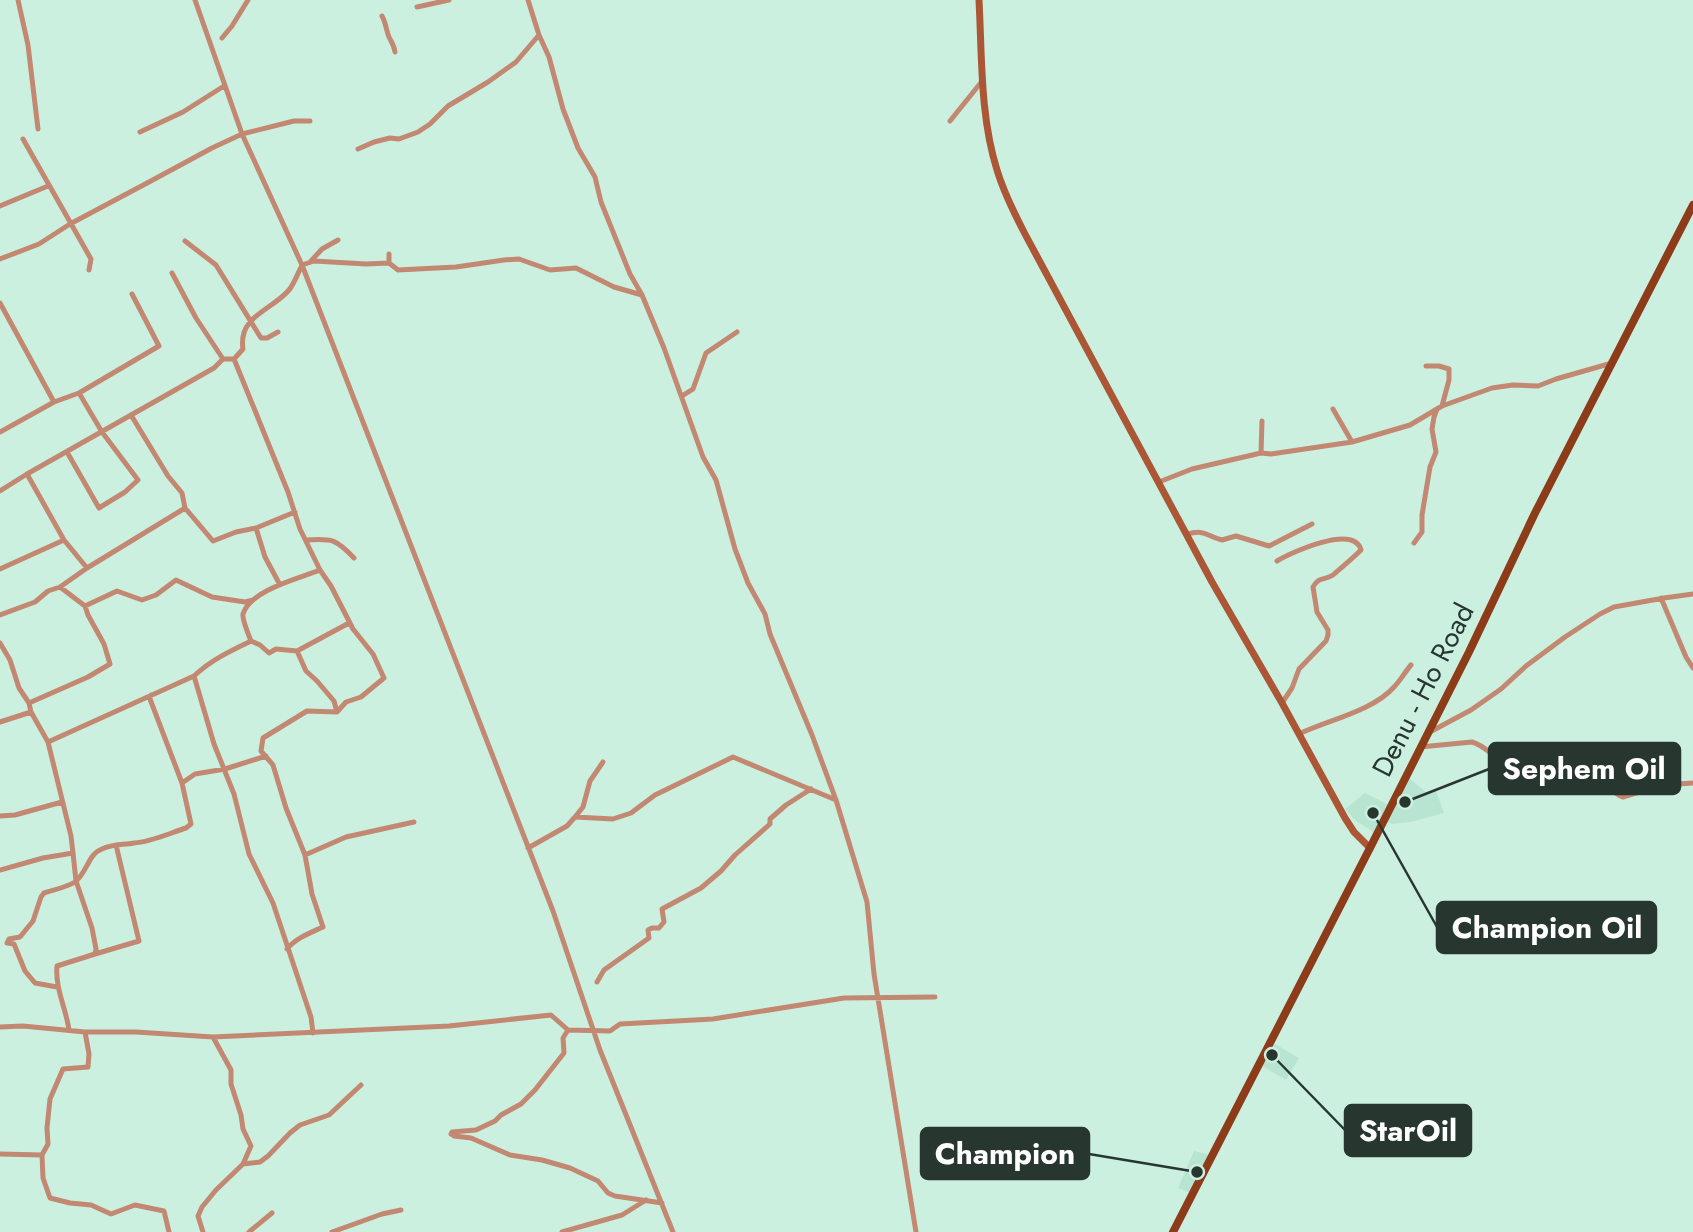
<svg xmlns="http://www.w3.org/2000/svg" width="1693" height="1232" viewBox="0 0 1693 1232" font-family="Jost,sans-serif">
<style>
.built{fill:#b8e4d2}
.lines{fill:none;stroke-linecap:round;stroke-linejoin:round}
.street{stroke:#c28871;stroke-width:5}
.secondary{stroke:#ab5735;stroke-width:7}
.primary{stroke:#8d3c19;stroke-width:8}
.labels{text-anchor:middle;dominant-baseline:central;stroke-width:6;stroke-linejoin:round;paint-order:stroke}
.street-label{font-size:28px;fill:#283630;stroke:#ccf0e0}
.leader{fill:none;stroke:#283630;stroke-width:2.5}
.callout-dot{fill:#283630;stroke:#ccf0e0;stroke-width:2.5}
.callout{fill:#283630;stroke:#283630;stroke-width:2.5}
.callout-label{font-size:30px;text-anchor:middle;font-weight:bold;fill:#fff}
</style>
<rect width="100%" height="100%" fill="#ccf0e0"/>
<path class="built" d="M1409,778L1426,792L1436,791L1444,813L1411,822L1392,824L1387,821Z
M1365,793L1387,804L1375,833L1356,821L1345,809Z
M1275,1044L1299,1058L1286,1080L1262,1066Z
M1194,1151L1210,1155L1190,1193L1178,1188Z"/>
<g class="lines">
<path class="street" d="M18,0L28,45L38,129
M195,0L242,134L302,265L553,911L600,1050L673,1232
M528,0L539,35L549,57L563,109L578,148L595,177L601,202L630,274L642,295L664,348L703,457L716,480L735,549L748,583L765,614L770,634L812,735L836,800L867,902L874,974L916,1232
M417,7L449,0
M382,16C386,23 386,30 389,37C392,43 394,45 395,52
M222,38L232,26L248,0
M950,121L983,80
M140,132L183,112L224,86
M23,139L91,259L89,270
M358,149L374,142L390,138L399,139L418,132L430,124L448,106L488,82L516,62L539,35
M0,206L48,186
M185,241L216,265L261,338H267L278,332
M389,254V263L398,270L456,267L504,260L519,259L550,270L576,268L614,287L642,295
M0,259L39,244L70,224L149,182L212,148L242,134L294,121H310
M311,261L322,249L338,240
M172,273L196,318L223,359
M0,303L54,402L79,393L102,432L138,480L125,492L99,508L67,452
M234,359L288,492L300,529L320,570L331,586L353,629L373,654L384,678L361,697L346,702L337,712L307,711L263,738L261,751L273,765L286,808L305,855L312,894L323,927C310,933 296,938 287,949
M1426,366H1439L1449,369V380L1442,406
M79,393L159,346L132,294
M682,396L693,389L706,353L737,332
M1333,409L1352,442
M131,415L168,476L182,493L185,508L213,541L236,532L256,528L295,512
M0,432L54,402
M1261,453L1262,421
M27,474L64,540L87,568
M1159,482L1192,469L1261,453L1271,454L1352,442L1410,425L1442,406L1492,388L1513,385L1538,386L1556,379L1612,363
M0,491L27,474L214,368L223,359H234L243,349C238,316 271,311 289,290C294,284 298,273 302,265L314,261L366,264L389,263
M256,528L265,557L279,583
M1187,534C1206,529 1205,536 1222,540L1236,536L1269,546L1312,524
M306,540C332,538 336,539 354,558
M1414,543L1422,532V515L1430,467L1436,452L1432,429L1434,417L1437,409
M1277,561C1292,552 1354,524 1361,550C1352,559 1342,567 1333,575C1324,581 1319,576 1313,587L1317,612L1328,630V635L1326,641L1299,669L1292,688L1282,703
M0,569L64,540
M1661,598L1686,657L1693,668
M85,606L117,591L142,600L156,595L176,580L212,597L245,602L253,600
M0,615L35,602L48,591L60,587L87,568L185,508
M251,641C249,636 242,619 243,614C250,590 300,578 320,570
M0,643L10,660L19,688L29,703L31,712L48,742L71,836L73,853
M297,651L306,671L317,681L334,701L337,712
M194,676L214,744L234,794L249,854L273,903L311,1017L313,1033
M29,703L88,677L110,664L104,644L88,615L85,606L60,587
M0,722L31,712
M1428,733L1471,710L1501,689L1526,666L1565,637L1600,614L1614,607L1664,598L1693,594
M1299,734C1328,720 1373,711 1394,687C1400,681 1405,672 1411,665
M48,742L194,676C211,660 230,651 251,641L260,645L269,653L276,649L297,651L349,623
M1420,747L1472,742C1487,746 1495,760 1509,765C1521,770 1535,765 1547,768C1556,770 1563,777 1572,779C1583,782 1594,782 1605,786C1612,789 1616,795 1623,797L1662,785L1693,783
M182,783L195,774L225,769L266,756
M0,816L15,815L62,802
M575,817L583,807L590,781L603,762
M528,848L567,826L575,817L613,819L631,813L655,795L733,757L836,800
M305,855L346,837L414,822
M0,870L43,858L73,853L76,881L92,928L96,949L95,954L57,966C55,989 66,1008 69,1030
M95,954L139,941L116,845
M597,982L604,970L649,938L648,930L652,928H659L664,922L662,909L701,888L721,871L735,855L770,824V819L786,805L811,789
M57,987L35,983L25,971L14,944L7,943L9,939L20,937L33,921L41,897L44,893C54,890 67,887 75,882C87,873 88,854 102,849C112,844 123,845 134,843C151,842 170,833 186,828L191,824L182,783L150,699L151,695
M0,1027L23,1026L85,1032H136L213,1037L449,1026L551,1015L568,1030L563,1038L564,1053L535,1090L521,1104L501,1115L495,1121L476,1130L452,1132L451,1134L454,1136L471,1138L510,1155L542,1160L570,1168L598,1181L608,1193L615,1196L662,1203
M568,1030L610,1031L620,1024L713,1019L844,998L935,997
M0,1154L42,1155L48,1144L47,1128L50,1099L63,1069L88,1067L89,1054L85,1032
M42,1155L43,1178L50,1198L70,1203L91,1205L111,1214L135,1205L164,1211L169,1232
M243,1164L260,1162L268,1156L290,1133L300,1125L329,1115L361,1085
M203,1232L198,1216L202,1207L216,1190L243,1164L251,1146L243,1129L241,1115L231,1084V1070L213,1037
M249,1232L272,1213
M332,1232L382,1214L401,1210
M562,1232L622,1215L646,1200"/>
<path class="secondary" d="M979,0C982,56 980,116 997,170C1004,193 1014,213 1025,234L1212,582L1282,703L1345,818L1354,832L1370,848"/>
<path class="primary" d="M1173,1232L1370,848L1469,652L1535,513L1693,205"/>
</g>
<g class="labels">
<g class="street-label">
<text transform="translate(1423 690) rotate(-63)">Denu - Ho Road</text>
</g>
</g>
<path class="leader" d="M1405 802L1489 769M1373 813L1437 927M1272 1055L1345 1130M1197 1172L1089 1154"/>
<g class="callout-dot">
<circle cx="1405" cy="802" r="7"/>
<circle cx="1373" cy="813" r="7"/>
<circle cx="1272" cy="1055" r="7"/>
<circle cx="1197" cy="1172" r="7"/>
</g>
<g class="callout">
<rect x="1489" y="743" width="191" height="51" rx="7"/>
<rect x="1437" y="902" width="219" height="51" rx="7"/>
<rect x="1345" y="1105" width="126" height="51" rx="7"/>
<rect x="921" y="1128" width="168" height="51" rx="7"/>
</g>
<g class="callout-label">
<text x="1584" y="779">Sephem Oil</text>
<text x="1547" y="938">Champion Oil</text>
<text x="1408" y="1141">StarOil</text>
<text x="1005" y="1164">Champion</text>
</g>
</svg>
